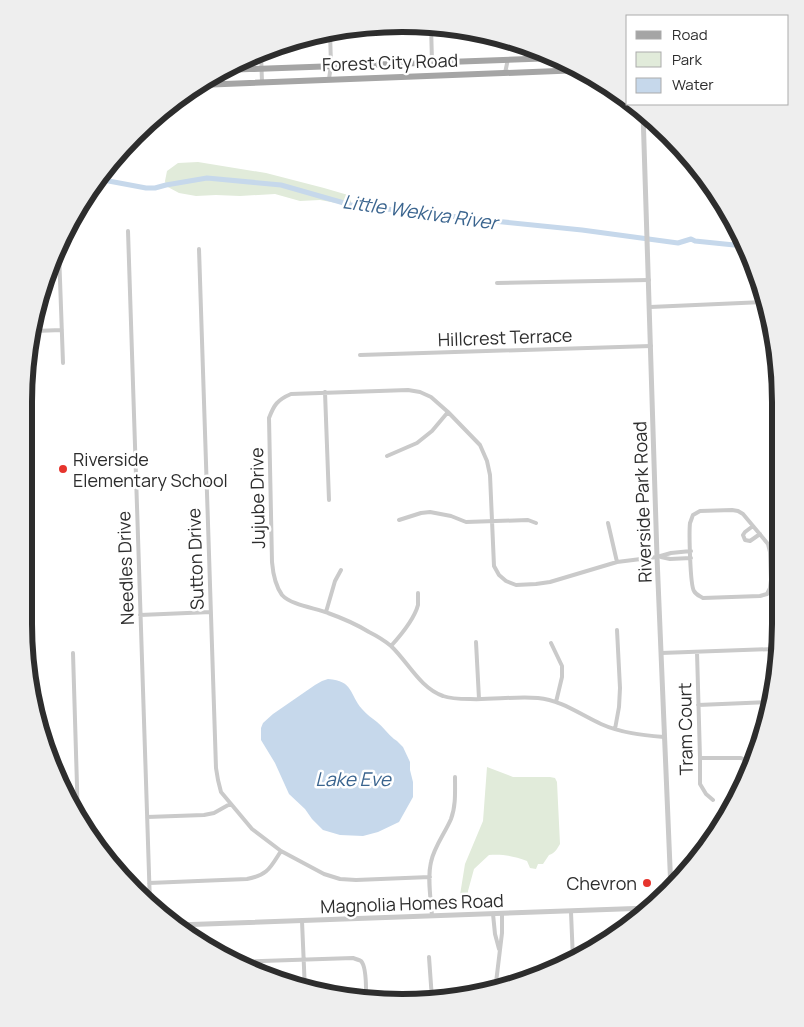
<svg xmlns="http://www.w3.org/2000/svg" width="804" height="1027" viewBox="0 0 804 1027" font-family="Manrope,sans-serif">
<style>
.green{fill:#e1ebda}
.water{fill:#c6d8eb}
.lines{fill:none;stroke-linecap:round;stroke-linejoin:round}
.canal{stroke:#c6d8eb;stroke-width:5}
.minor{stroke:#cacaca;stroke-width:4}
.tertiary{stroke:#cacaca;stroke-width:5}
.primary{stroke:#a5a5a5;stroke-width:6}
.poi-dot{fill:#e6342d;stroke:#fff;stroke-width:2}
.labels{text-anchor:middle;dominant-baseline:central;stroke-width:5;stroke-linejoin:round;paint-order:stroke}
.street-label{font-size:18px;fill:#2d2d2d;stroke:#fff}
.poi-label{font-size:18px;fill:#2d2d2d;stroke:#fff;text-anchor:start}
.water-label{font-size:19px;font-style:italic;fill:#3b658f;stroke:#fff}
.rim{fill:none;stroke:#2d2d2d;stroke-width:6}
</style>
<rect width="100%" height="100%" fill="#fff"/>
<path class="green" d="M198,162L266,173L324,188L348,195L351,200V205L342,204L320,200L300,201L275,194L240,196L216,195L196,196L179,193L166,186L165,181L167,171L178,163Z
M487,767L513,777H550L555,778L557,782L560,844C557,849 555,853 549,855L543,864H538L536,869L530,868L527,861C514,856 503,854 489,855L474,869L468,891V905L463,906L460,895L465,864L483,821Z"/>
<path class="water" d="M328,679C354,681 349,694 362,709C366,714 372,718 377,722C383,727 388,734 394,739L397,741L403,747L410,762V770L413,782V797L399,822L378,832L363,836L340,835L323,830L312,819L305,809L289,794L275,763L261,740V728L263,723L273,714L315,685L322,681Z"/>
<g class="lines">
<path class="canal" d="M98,179L146,188H155L166,185L207,178L281,185L351,205L494,221L582,230L678,243L691,239L695,241L744,246"/>
<path class="minor" d="M431,25L432,62
M261,53L262,82
M505,73L508,59
M329,79L331,65L330,32
M128,231L150,904
M199,249L216,768L218,780L221,792L252,829L281,851L324,874L340,879L356,880L430,877
M59,252L63,363
M497,283L649,280
M650,307L765,302
M34,331L62,330
M360,355L651,346
M325,392L329,500
M387,456L417,443L432,431L448,412
M732,510L738,511L743,514L768,544L770,552L771,580L770,588L767,594L760,596L703,598C700,596 696,595 694,591C690,585 689,532 690,523C691,521 692,517 693,515L700,511Z
M399,520L421,513L430,512L451,516L466,522L528,520L536,523
M608,523L617,562
M753,526L745,532L743,535L745,540L750,541L760,534
M661,557L670,559L691,558
M326,612L335,581L341,570
M140,615L211,612
M476,642L479,699
M551,643L562,666V677L556,702
M391,646C401,635 414,620 418,605C418,601 418,597 418,593
M697,652L700,758V784L706,794L713,800
M73,653L78,819
M661,653L774,649
M698,705L772,702
M615,729L619,707L620,688L617,630
M664,737C642,735 621,733 601,724C581,715 561,700 538,698C515,696 492,700 470,699C461,699 451,699 443,696C420,688 408,662 391,646C385,641 377,636 369,632C356,624 342,618 328,613C315,608 291,605 282,595C275,585 273,574 272,562L269,418C274,405 277,400 291,394L408,390L420,392L431,397L448,412L480,445L487,461L490,475L494,566L499,575L506,581L516,585L536,584L550,582L617,562L657,557L671,553L691,551
M700,758H741L746,760L749,768V774
M147,817L204,815L214,813L230,804
M149,883L247,879C268,875 270,868 281,851
M571,912L573,960
M493,914L495,934L499,949
M432,916C431,899 427,879 431,862C434,847 445,833 451,819C456,806 455,791 455,777
M302,921L305,991
M573,953H591
M429,957L432,999
M235,962L353,958C356,959 359,960 361,961C367,967 366,990 366,998
M495,991L502,933V914"/>
<path class="tertiary" d="M643,112L657,557L671,891
M177,925L649,908"/>
<path class="primary" d="M223,70L556,58
M199,85L582,70"/>
</g>
<g class="poi-dot">
<circle cx="63" cy="469" r="5"/>
<circle cx="647" cy="883" r="5"/>
</g>
<g class="labels">
<g class="street-label">
<text transform="translate(390 62) rotate(-2)">Forest City Road</text>
<text transform="translate(505 337) rotate(-2)">Hillcrest Terrace</text>
<text transform="translate(257 498) rotate(-91)">Jujube Drive</text>
<text transform="translate(642 502) rotate(-92)">Riverside Park Road</text>
<text transform="translate(195 559) rotate(-92)">Sutton Drive</text>
<text transform="translate(125 568) rotate(-92)">Needles Drive</text>
<text transform="translate(685 729) rotate(-91)">Tram Court</text>
<text transform="translate(412 903) rotate(-2)">Magnolia Homes Road</text>
</g>
<g class="poi-label">
<text x="73" y="459">Riverside<tspan x="73" dy="21">Elementary School</tspan></text>
<text x="637" y="883" text-anchor="end">Chevron</text>
</g>
<g class="water-label">
<text transform="translate(420 212) rotate(8)">Little Wekiva River</text>
<text x="353" y="779">Lake Eve</text>
</g>
</g>
<path d="M0 0H804V1027H0ZM402 32H402A370 370 0 0 1 772 402V624A370 370 0 0 1 402 994H402A370 370 0 0 1 32 624V402A370 370 0 0 1 402 32Z" fill="#eee" fill-rule="evenodd"/>
<path class="rim" d="M402 32H402A370 370 0 0 1 772 402V624A370 370 0 0 1 402 994H402A370 370 0 0 1 32 624V402A370 370 0 0 1 402 32Z"/>
<rect x="626" y="15" width="162" height="90" fill="#ffffff" stroke="#ababab"/>
<rect x="636" y="31" width="25" height="8" fill="#a5a5a5" stroke="#ababab"/>
<text x="672" y="40" font-size="15" fill="#2d2d2d">Road</text>
<rect x="636" y="52" width="25" height="15" fill="#e1ebda" stroke="#ababab"/>
<text x="672" y="65" font-size="15" fill="#2d2d2d">Park</text>
<rect x="636" y="78" width="25" height="15" fill="#c6d8eb" stroke="#ababab"/>
<text x="672" y="90" font-size="15" fill="#2d2d2d">Water</text>
</svg>
